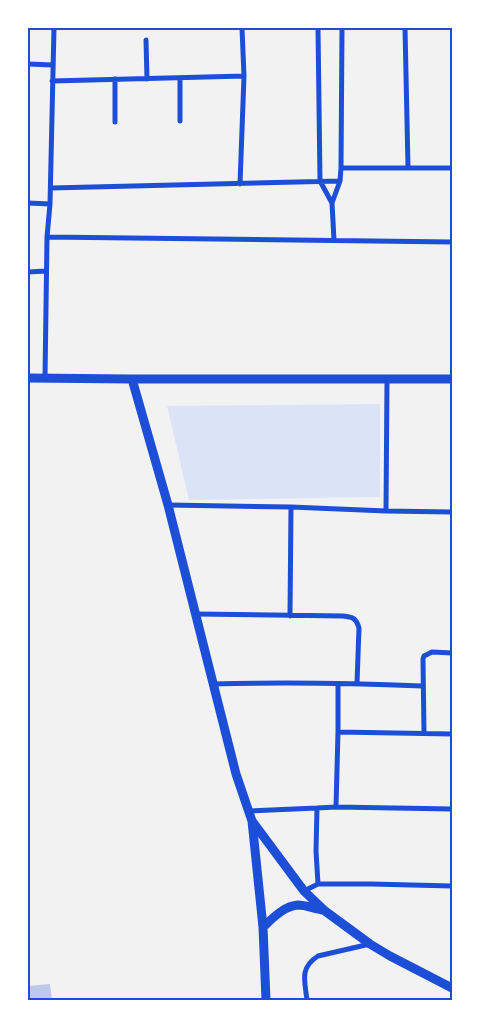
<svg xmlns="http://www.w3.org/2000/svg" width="480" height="1028" viewBox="0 0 480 1028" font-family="'IBM Plex Sans',sans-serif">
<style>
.green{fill:#dbe4f7}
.building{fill:#bdc9ec}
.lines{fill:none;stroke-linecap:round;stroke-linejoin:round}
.minor{stroke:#1d4ed8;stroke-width:5}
.tertiary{stroke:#1d4ed8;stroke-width:9}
.neatline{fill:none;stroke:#1d4ed8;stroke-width:2}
</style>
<rect width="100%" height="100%" fill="#f2f2f2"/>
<path class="green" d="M380,404V497L189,500L167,406Z"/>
<path class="building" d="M50,984L52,1000H28V986Z"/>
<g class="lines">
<path class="minor" d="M318,28L320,181L332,203
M405,28L408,167
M146,40L147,79
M28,64L53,65
M180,78V121
M52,81L244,76
M115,122V79
M341,168H452
M240,184L244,76L242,28
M51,188L340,181
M28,203L50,204
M47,237L452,242
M334,240L332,203L340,181L341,168L342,28
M28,272L46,271
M45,378L47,237L50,204L54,28
M168,505L291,507L386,511L452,512
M386,511L387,380
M195,614L343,616C353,617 356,618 359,628L357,683
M290,616L291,507
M213,684C283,682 352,683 422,686
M338,732L452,734
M424,733L423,659L424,656L432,652L452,653
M336,807L452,809
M249,811L317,808
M318,884L316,851L317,808L336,807L338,732V684
M304,891L318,884H371L452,886
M307,1000C305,982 299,968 318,956L370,944"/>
<path class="tertiary" d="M28,378L132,379H452
M132,379L168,505L236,774L252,821L263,927L266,1000
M252,821L304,891L325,911L370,944L390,956L452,988
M263,927C273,918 284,906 298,905C306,905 315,909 323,910"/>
</g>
<rect width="480" height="1028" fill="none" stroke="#ffffff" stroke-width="58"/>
<rect x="29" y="29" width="422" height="970" class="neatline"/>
</svg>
